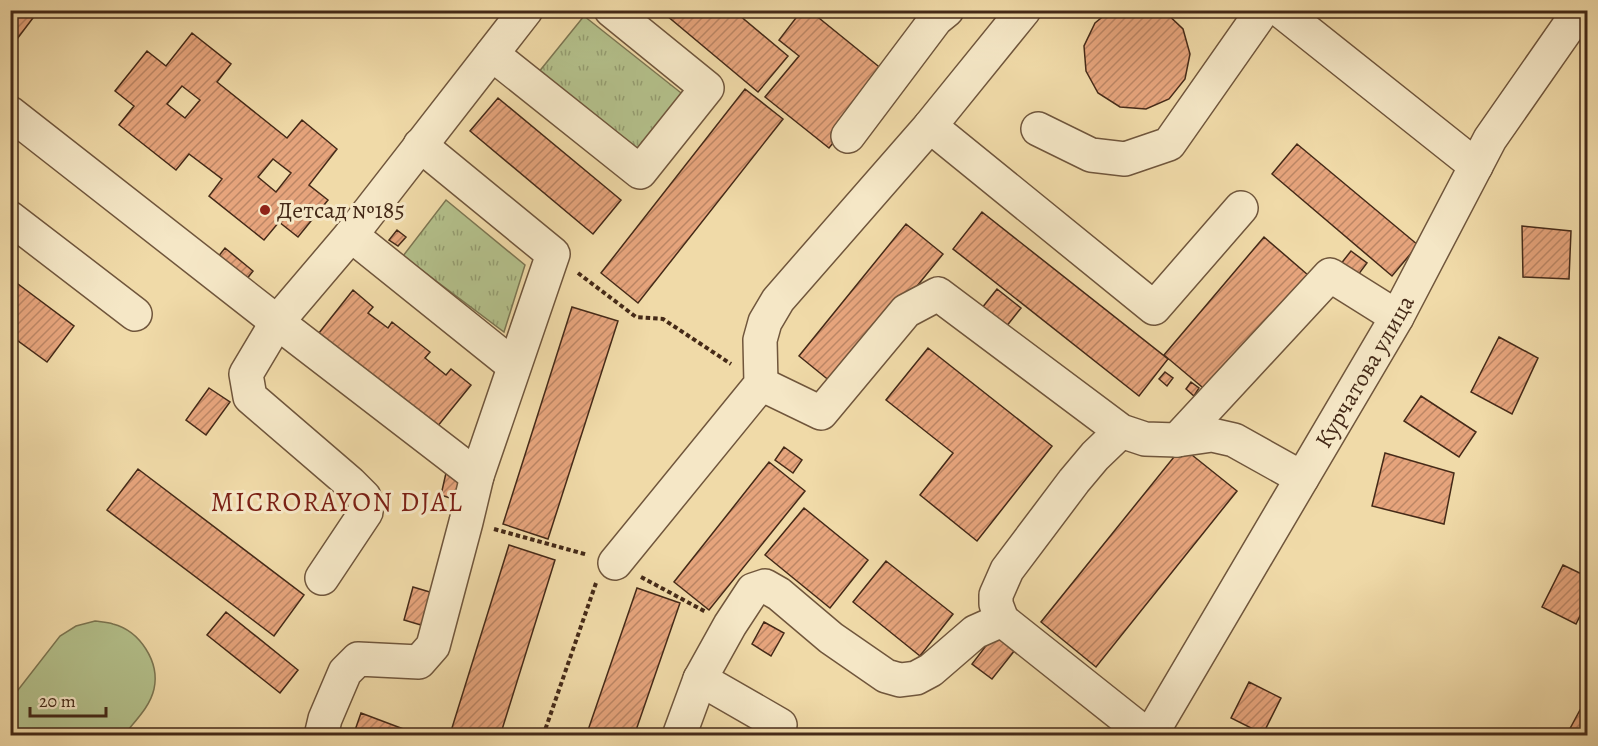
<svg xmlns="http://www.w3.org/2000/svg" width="1598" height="746" viewBox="0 0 1598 746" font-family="Alegreya,serif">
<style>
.grass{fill:#b4c18c;stroke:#7c7652;stroke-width:1.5}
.park{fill:url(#park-tufts);stroke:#7c7652;stroke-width:1.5}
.building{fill:url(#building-hatch);stroke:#452a18;stroke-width:1.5;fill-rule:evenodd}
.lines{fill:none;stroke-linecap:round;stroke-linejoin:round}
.minor-casing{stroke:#70563c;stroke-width:36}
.path{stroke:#452a18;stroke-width:4;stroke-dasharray:4.5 3;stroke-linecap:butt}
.minor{stroke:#f5e7c6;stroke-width:33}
.poi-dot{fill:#8f2418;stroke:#f5e7c6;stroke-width:2}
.labels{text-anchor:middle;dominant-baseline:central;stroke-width:6;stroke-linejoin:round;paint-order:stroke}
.poi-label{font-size:24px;fill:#452a18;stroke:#f5e7c6;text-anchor:start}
.street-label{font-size:24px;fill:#452a18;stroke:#f5e7c6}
.quarter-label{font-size:27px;letter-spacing:1.5px;fill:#7a1f14;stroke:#f5e7c6}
</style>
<defs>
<pattern id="park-tufts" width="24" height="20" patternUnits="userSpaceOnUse" patternTransform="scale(1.5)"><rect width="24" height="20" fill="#b4c18c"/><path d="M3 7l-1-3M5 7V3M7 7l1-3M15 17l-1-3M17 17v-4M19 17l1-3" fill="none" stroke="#949d71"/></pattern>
<pattern id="building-hatch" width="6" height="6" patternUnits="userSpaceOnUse" patternTransform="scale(1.5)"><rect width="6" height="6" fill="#e6a47c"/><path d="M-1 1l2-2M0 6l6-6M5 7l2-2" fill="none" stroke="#bc8665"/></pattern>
</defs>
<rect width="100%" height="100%" fill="#f0daa8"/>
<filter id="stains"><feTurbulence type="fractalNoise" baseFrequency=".00333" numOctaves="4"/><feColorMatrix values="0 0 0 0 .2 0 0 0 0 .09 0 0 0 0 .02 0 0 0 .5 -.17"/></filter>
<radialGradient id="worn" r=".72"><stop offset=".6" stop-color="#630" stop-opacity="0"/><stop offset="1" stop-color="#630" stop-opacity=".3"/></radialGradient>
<path class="grass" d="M95,621C101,622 107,622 113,624C140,631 160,662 154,689C150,707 135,721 124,735H11V699L60,636L76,626Z"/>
<path class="park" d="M584,16L690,100L640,162L534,78Z
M446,200L525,265L504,332L403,256Z"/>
<path class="building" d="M10,10H39L14,43L10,41Z
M660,10H733L788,56L758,92Z
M802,10H809L888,74L829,148L765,97L799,56L779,40Z
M1111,10H1163L1183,29L1190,54L1185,79L1169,99L1146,109L1120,107L1098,93L1086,71L1084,46L1095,23Z
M192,33L231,64L217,82L287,138L302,120L337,149L309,185L328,200L298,237L279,222L264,240L209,196L222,179L189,154L176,170L119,125L134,106L115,91L147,51L166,66ZM182,86L200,100L185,118L167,104ZM273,159L291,173L276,192L258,177Z
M745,89L783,119L638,303L601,273Z
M498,98L621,200L593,234L470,131Z
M1297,144L1418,245L1392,276L1272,174Z
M982,212L1168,359L1139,396L953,249Z
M906,224L943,254L836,386L799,356Z
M1522,226L1571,231L1569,279L1523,277Z
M397,230L406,237L398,246L389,240Z
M1264,237L1308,275L1208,392L1164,355Z
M225,248L253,271L242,285L214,262Z
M1351,251L1367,263L1355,279L1340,265Z
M10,278L74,326L47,362L10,335Z
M997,289L1021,308L1002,332L978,313Z
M353,290L373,307L368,313L388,328L392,322L430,352L425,358L446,375L451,369L471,385L437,427L319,333Z
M572,307L618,321L548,539L503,524Z
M1499,337L1538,358L1512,414L1471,392Z
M928,348L1052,446L977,541L920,495L953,453L886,400Z
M1165,372L1173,378L1167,386L1159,379Z
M1191,382L1199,388L1194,396L1186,389Z
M209,388L230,402L206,435L186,420Z
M1421,396L1476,432L1459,457L1404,421Z
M784,447L802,460L793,473L775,460Z
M1182,447L1237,491L1096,667L1041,622Z
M1385,453L1454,473L1444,524L1372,506Z
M769,462L805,491L709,610L674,582Z
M138,469L304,595L274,636L107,510Z
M446,473L464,478L459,501L441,495Z
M804,508L868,560L830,608L765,555Z
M509,545L555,560L500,736H464L451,731Z
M886,561L953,614L920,656L853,602Z
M1563,565L1588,577V600L1576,624L1542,607Z
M413,587L440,595L431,628L404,620Z
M637,588L680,603L634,736H586Z
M226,612L298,670L280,693L207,635Z
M764,622L784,633L771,656L752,644Z
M998,630L1019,645L992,679L972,664Z
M1249,682L1281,698L1263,734L1231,718Z
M1580,710L1588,714V736H1566Z
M361,713L422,736H353Z"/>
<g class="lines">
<defs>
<g id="minor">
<path d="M1280,10L1476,166"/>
<path d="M492,54L640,172L707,88L611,10"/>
<path d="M10,113L277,322L477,476"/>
<path d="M930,126L1154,308L1241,208"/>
<path d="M1038,129L1091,155L1125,159L1169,144L1263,10"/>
<path d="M848,136L936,19L947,10"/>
<path d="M10,218L135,314"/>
<path d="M351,235L514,366"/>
<path d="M761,384L821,413L906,311L938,294L1121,431L1145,439L1177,440L1330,275L1397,317"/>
<path d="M1177,440L1212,435L1234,440L1302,478"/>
<path d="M615,563L761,384L760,340L765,322L778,300L930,126L1024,10"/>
<path d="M322,578L366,512L364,497L350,483L250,397L246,374L277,322L351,235L526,10"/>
<path d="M1002,620L996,604V595L1007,570L1074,481L1095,456L1121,431"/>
<path d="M321,736L325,719L345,672L358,659L419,662L433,646L466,522L477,476L553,254L420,145"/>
<path d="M679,736L700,679"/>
<path d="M775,736L780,725L700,679L730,625L753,590L765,586L779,594L831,638L886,676L900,680L916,678L931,670L975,632L1002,620L1148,736"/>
<path id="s1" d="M1150,736L1397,317L1490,139L1580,10"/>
</g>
</defs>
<use href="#minor" class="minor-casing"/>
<path class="path" d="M578,273L636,317L663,319L731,364
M494,529L588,555
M641,577L706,612
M543,736L596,583"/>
<use href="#minor" class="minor"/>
</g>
<circle class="poi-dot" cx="265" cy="210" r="6"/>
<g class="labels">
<g class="poi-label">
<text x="277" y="210">Детсад №185</text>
</g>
<g class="street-label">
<text stroke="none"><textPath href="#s1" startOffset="423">Курчатова улица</textPath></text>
</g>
<g class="quarter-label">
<text x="337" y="502">MICRORAYON DJAL</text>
</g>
</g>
<rect width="1598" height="746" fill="none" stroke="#f0daa8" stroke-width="36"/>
<rect x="12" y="12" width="1574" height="722" fill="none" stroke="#452a18" stroke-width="3"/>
<rect x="18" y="18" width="1562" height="710" fill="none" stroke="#452a18" stroke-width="1.5"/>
<path d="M30 707v9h76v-9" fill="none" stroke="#452a18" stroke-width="3"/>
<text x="39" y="707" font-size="18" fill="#452a18" stroke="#f5e7c6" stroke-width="4.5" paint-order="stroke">20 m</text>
<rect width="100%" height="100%" filter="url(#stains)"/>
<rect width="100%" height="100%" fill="url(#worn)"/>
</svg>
